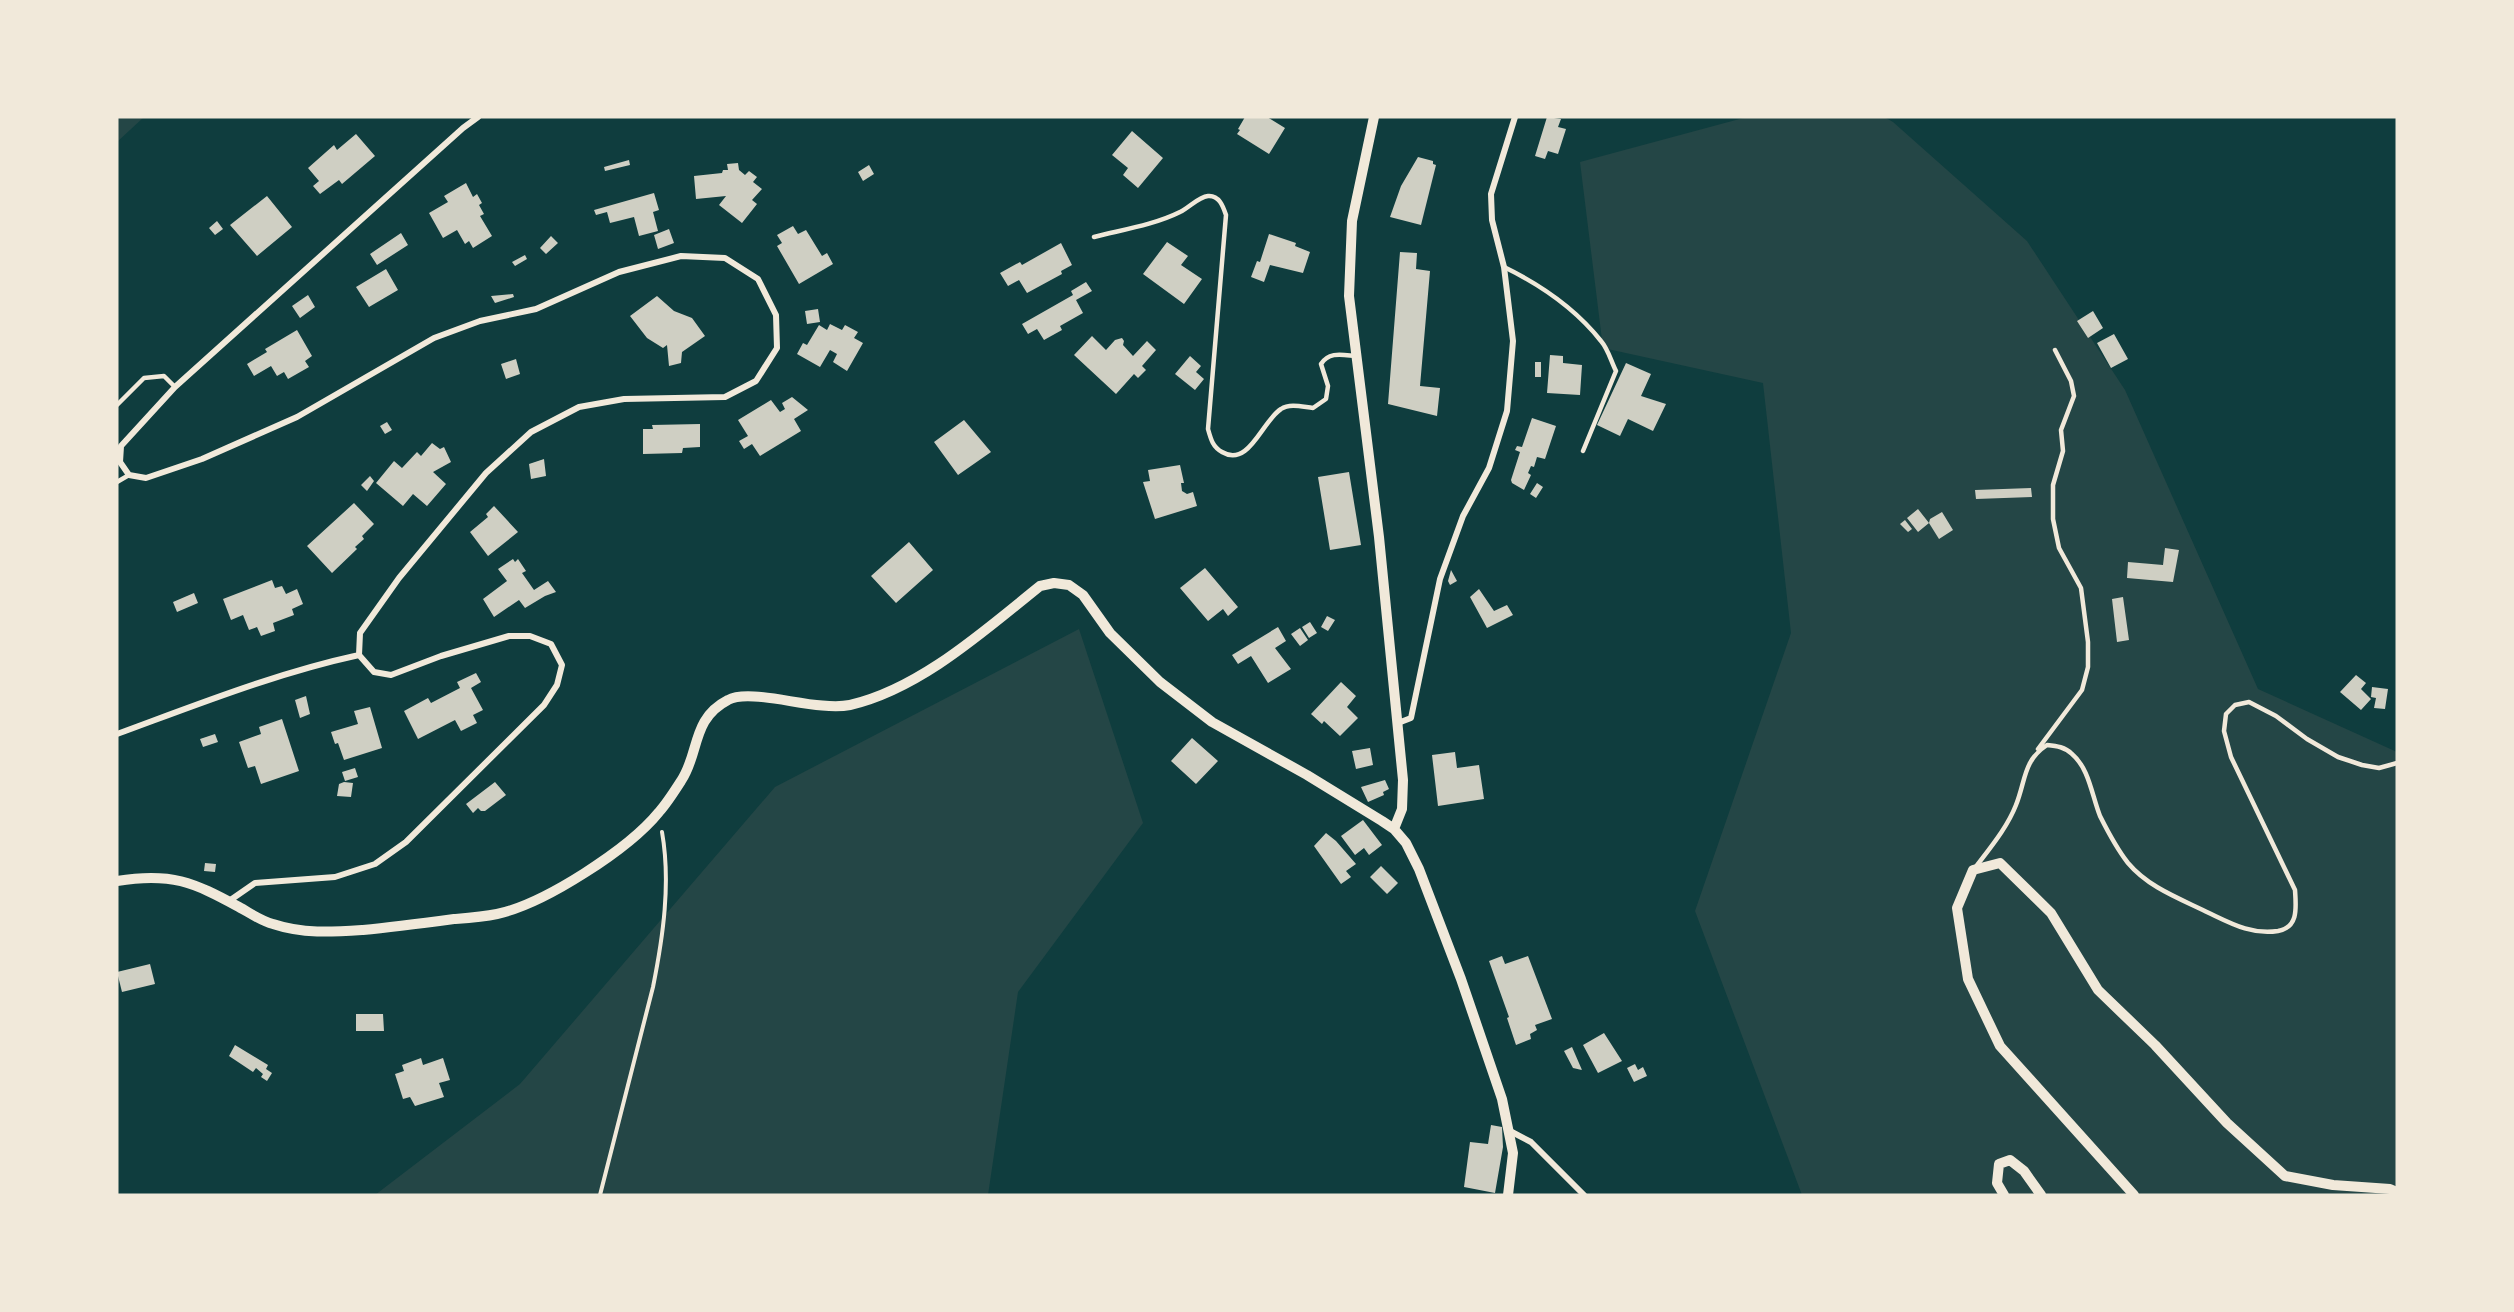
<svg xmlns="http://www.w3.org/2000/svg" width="2514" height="1312" viewBox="0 0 2514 1312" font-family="'Roboto Condensed',sans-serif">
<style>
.green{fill:#244646}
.building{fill:#cfcfc3}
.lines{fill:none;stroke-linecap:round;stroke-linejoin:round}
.path{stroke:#f1e9da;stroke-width:4}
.service{stroke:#f1e9da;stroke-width:4.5}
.minor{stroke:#f1e9da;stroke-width:6}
.tertiary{stroke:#f1e9da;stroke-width:10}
</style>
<rect width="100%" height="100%" fill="#0f3d3e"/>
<path class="green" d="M117,117H144L117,142Z
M1747,117H1884L1893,122L2027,241L2125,390L2258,689L2397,752V1195H1802L1695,911L1791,633L1763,383L1603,348L1580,162Z
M1079,629L1143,823L1018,992L988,1195H375L520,1084L775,787Z"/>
<path class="building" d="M1245,117H1267L1285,128L1269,154L1237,134L1240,130L1238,129Z
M1547,117L1561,119L1558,127L1566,129L1558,154L1548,151L1545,159L1535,156Z
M1132,131L1163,158L1138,188L1123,175L1128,168L1112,155Z
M356,134L375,156L342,184L339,180L320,194L313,186L319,181L308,168L334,145L337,150Z
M1418,157L1433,161V164L1436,165L1421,225L1390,217L1401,186Z
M629,160L630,165L605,171L604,167Z
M738,163L739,170L745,175L749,171L757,177L753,182L762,189L752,200L757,204L742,223L719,205L726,196L696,199L694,176L722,173L723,170H728L727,164Z
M869,165L874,174L863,181L858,172Z
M466,183L473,197L477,194L482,203L479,205L484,214L480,216L492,236L473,248L469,241L465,244L457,230L443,238L429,213L448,202L444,196Z
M654,193L659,210L653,212L658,231L639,236L634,217L610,223L607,212L596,215L594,210Z
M267,196L292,227L257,256L230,225Z
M217,221L223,229L215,235L209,228Z
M793,226L798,234L806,230L822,256L827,253L833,264L799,284L777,246L782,243L777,235Z
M669,229L674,243L658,249L654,235Z
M401,233L408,245L377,265L370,254Z
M1269,234L1296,243L1295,246L1310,252L1303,273L1270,265L1264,282L1251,277L1257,261L1260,262Z
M551,236L558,243L546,254L540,248Z
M1167,242L1188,256L1181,265L1202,279L1184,304L1143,274Z
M1061,243L1072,265L1061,271L1062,274L1027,293L1019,280L1008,286L1000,273L1020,262L1022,265Z
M1400,252L1417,253L1416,269L1430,271L1420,386L1440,388L1437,416L1388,404Z
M525,255L527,259L515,266L512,262Z
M386,269L398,290L369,307L356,287Z
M1086,282L1092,291L1076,300L1083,313L1060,326L1062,330L1044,340L1037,329L1028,334L1022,324L1073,295L1071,291Z
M513,294L514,297L495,303L491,296Z
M308,295L315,307L300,318L292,306Z
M657,296L674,311L692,318L705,336L682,352L681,363L669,366L667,345L663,348L647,338L630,316Z
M818,309L820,322L807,324L805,311Z
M2093,311L2103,328L2088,338L2077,321Z
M830,324L842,330L845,325L858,332L854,338L863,343L847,371L833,362L837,354L830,350L820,367L797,354L803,343L807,345L819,325L827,330Z
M297,330L312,356L305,361L309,367L288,379L284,372L277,376L271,366L254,376L247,364L267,352L265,349Z
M2114,334L2128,359L2111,368L2097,343Z
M1092,336L1106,350L1115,340L1122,338L1124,341L1123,345L1133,356L1147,341L1156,350L1142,366L1146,370L1138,378L1134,374L1116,394L1074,355Z
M1550,355L1563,356V363L1582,365L1580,395L1547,393Z
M1190,356L1201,366L1196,372L1204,379L1195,390L1175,374Z
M516,359L520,374L506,379L501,364Z
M1535,362H1541V377H1535Z
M1626,363L1651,374L1641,396L1666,404L1653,431L1628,419L1620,436L1597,425Z
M792,397L808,410L794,419L801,431L760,456L752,444L744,449L739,441L748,436L738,420L771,400L780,412L785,409L782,403Z
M1532,418L1556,426L1545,459L1537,457L1534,467L1531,466L1528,473L1531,475L1524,490L1512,483L1511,480L1520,452L1515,450L1517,446L1522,447Z
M964,420L991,452L958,475L934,442Z
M387,422L392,430L385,434L380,426Z
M700,424V447L683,448L682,453L643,454V429H653L652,425Z
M432,443L440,449L444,447L451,462L433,472L446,484L427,506L413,494L403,506L376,483L394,461L402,468L417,452L421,456Z
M544,459L546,476L531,479L529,464Z
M1180,465L1184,483H1181L1182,491L1187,494L1193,492L1197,506L1155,519L1143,482L1150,481L1148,470Z
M1349,472L1361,545L1330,550L1318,477Z
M370,476L374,481L367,491L361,485Z
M1537,483L1543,487L1536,498L1530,494Z
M2031,488L2032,497L1976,499L1975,490Z
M354,503L374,524L362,536L364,539L355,547L357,549L332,573L307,546Z
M494,506L518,532L488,556L470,532L488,517L486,514Z
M1918,509L1929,523L1918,532L1907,518Z
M1942,512L1953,530L1939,539L1929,523L1930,519Z
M1905,520L1912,529L1908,532L1900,524Z
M909,542L933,570L896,603L871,576Z
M2165,548L2179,550L2173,582L2127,578L2128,562L2163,565Z
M513,559L515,562L518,559L526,571L522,573L534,590L548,581L556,592L545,596L525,608L519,600L494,617L483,599L507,581L498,569Z
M1205,568L1238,607L1228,616L1223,609L1208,621L1180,588Z
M1451,570L1457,581L1450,585L1448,581Z
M272,580L275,588L282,586L286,594L297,589L303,604L292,609L294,615L273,623L275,631L261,636L257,627L249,630L243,615L231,620L223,599Z
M1479,589L1494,611L1507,605L1513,615L1487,628L1470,597Z
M194,593L198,603L177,612L173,602Z
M2123,597L2129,640L2117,642L2112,599Z
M1327,616L1335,620L1328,631L1321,627Z
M1310,622L1317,633L1309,638L1302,627Z
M1278,627L1286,641L1275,648L1291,669L1268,683L1251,656L1238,664L1232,655Z
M1300,628L1308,640L1300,646L1291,634Z
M476,673L481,682L471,688L483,710L473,715L477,723L461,731L455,720L418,739L404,711L428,698L431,703L460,688L457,682Z
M2356,675L2366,683L2361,689L2371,699L2361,710L2340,692Z
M1341,682L1356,696L1347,707L1358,718L1340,736L1324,721L1322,724L1311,714Z
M2372,687L2388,689L2385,709L2374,708L2376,698L2371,697Z
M306,696L310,714L300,718L295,700Z
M370,707L382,748L344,760L338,743L335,744L331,732L358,724L354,711Z
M282,719L299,771L261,784L255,766L248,768L239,742L261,734L259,727Z
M215,734L218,742L203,747L200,739Z
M1192,738L1218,761L1196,784L1171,761Z
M1370,748L1373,765L1356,769L1352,751Z
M1455,752L1457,768L1479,765L1484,799L1438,806L1432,755Z
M355,768L358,777L345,781L342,772Z
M1385,780L1389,789L1383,792L1384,795L1368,802L1361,787Z
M344,782L353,783L351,797L337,796L339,784Z
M495,782L506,795L485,811H481L478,808L473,813L466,804Z
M1363,820L1382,845L1369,855L1364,848L1355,855L1341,836Z
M1326,833L1336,841L1356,864L1346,871L1351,877L1341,884L1314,846Z
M205,863L216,864L215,872L204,871Z
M1381,866L1398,883L1387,894L1370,877Z
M1502,956L1505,964L1528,956L1552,1019L1535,1025L1537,1030L1530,1034L1531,1039L1516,1045L1507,1018L1509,1017L1489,961Z
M150,964L155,984L122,992L117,972Z
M356,1014H383L384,1031H356Z
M1604,1033L1622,1061L1598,1073L1583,1045Z
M235,1045L268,1065L266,1069L272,1073L267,1081L261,1077L263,1074L256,1068L253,1072L229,1056Z
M1572,1047L1582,1070L1573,1068L1564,1051Z
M421,1058L423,1065L443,1058L450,1080L439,1083L444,1097L415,1106L410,1097L403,1099L395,1074L404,1071L402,1065Z
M1635,1064L1638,1070L1643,1067L1647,1076L1634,1082L1627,1068Z
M1491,1125L1502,1127L1503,1147L1495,1193L1464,1187L1470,1142L1488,1144Z"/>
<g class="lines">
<path class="path" d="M600,1195L653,987C663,937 671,883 662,832"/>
<path class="service" d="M1094,237C1121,230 1154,225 1180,212C1189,208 1198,197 1208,196C1219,195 1223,206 1226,215L1208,429C1211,440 1213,447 1222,452C1249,468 1262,421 1281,409C1290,403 1303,407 1313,408L1326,399L1328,386L1321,364C1329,351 1343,355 1356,356
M1504,267C1541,285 1575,308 1601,341C1608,349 1611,361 1616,371L1583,451
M117,405L144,378L164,376L175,387
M117,482L129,475
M2038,749L2082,690L2088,667V642L2081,588L2059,548L2053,519V485L2063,451L2061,430L2074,396L2071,381L2055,350
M1975,868C1990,848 2007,828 2016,805C2026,780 2023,761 2047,745C2057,746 2065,747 2072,754C2089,768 2092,796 2100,816C2108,832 2117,849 2128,863C2149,888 2181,899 2209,913C2232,924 2252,935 2278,931C2299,927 2296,907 2295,890L2231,757L2224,731L2226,714L2235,705L2249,702L2276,716L2307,739L2338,757L2362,765L2379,768L2397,763"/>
<path class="minor" d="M1398,723L1411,718L1440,579L1463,516L1489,468L1507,411L1513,341L1504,267L1492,220L1491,194L1515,117
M117,734C196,705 276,673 359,655
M229,901L255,883L335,877L375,864L406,842L544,705L557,685L562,665L551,644L530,636H509L441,656L391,675L374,672L359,655L360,633L399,578L486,473L531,432L579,407L624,399L725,397L756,381L777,348L776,315L758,279L725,258L681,256L619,272L536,309L480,321L434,338L297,417L202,459L146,478L129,475L120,462L121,446L175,387L463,128L478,117
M1510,1131L1531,1142L1584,1195"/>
<path class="tertiary" d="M1374,117L1352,221L1349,296L1379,537L1403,780L1402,809L1394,829
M117,881C171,872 193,882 239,907C250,913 261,921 273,924C303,934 332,932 363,930C394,927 424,923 454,919C468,918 483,917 497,914C544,904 629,849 659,812C667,803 674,792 681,781C700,753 691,719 728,700C751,687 816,712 850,705C920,689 985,630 1040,586L1054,583L1069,585L1083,595L1110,633L1160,682L1212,722L1307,775L1382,821L1394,829L1406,843L1419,869L1461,979L1502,1099L1513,1153L1508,1195
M2004,1195L1997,1183L1999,1164L2010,1160L2024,1171L2041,1195
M2134,1195L2000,1046L1968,979L1957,908L1973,870L2000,863L2051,913L2098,990L2155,1045L2227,1123L2285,1176L2333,1185L2390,1189L2397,1192"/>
</g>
<rect width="2514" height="1312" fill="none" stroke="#f1e9da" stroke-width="237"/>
</svg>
